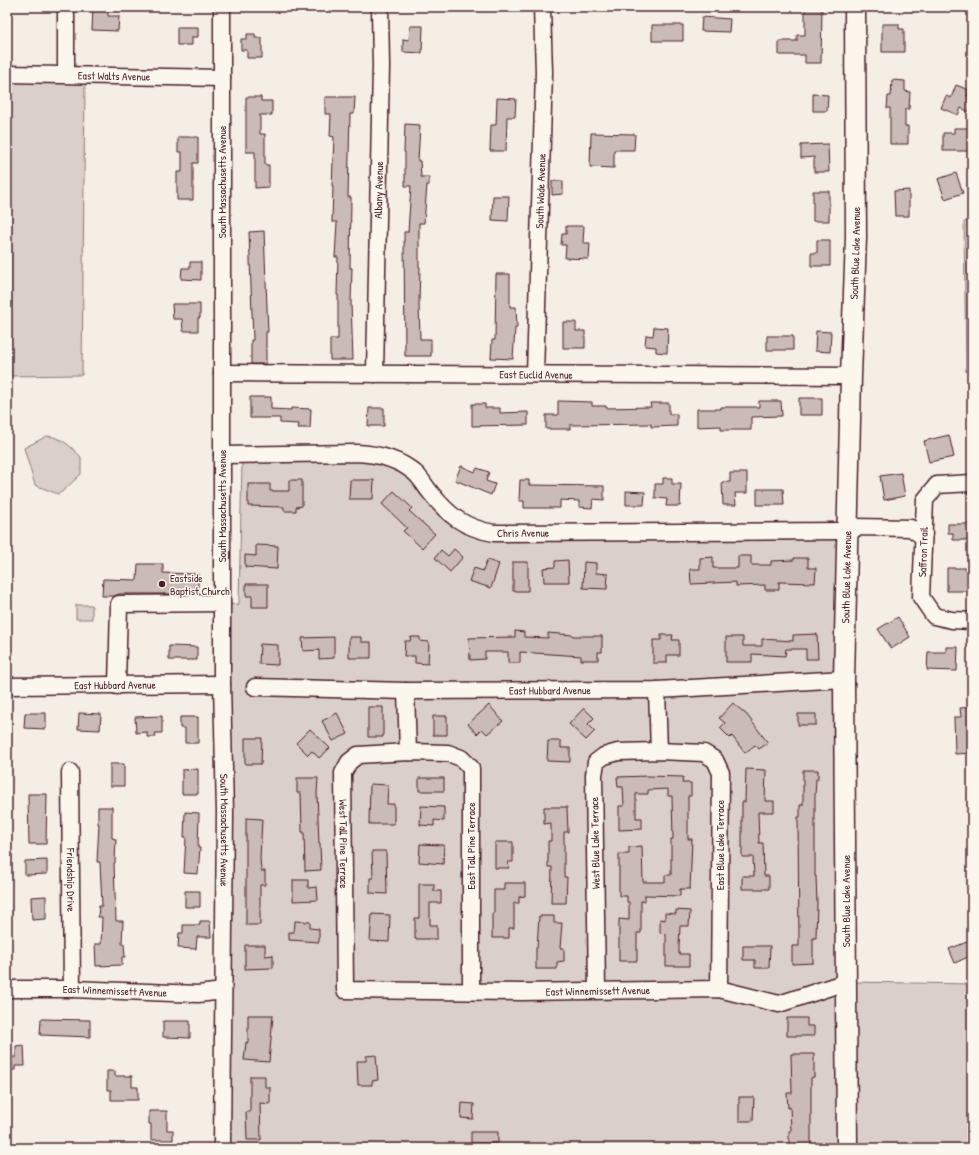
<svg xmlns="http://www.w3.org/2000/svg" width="979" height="1155" viewBox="0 0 979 1155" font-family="'Patrick Hand',sans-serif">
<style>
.green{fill:#dbd0c9;stroke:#92787a}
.building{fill:#cabbb6;stroke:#4a1f2b}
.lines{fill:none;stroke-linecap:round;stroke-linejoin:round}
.minor-casing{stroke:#4a1f2b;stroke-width:19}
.major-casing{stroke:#4a1f2b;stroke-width:23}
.minor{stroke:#fbf7ec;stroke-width:16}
.major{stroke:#fbf7ec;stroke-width:20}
.poi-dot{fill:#4a1f2b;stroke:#fbf7ec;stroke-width:1.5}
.labels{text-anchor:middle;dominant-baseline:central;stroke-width:3;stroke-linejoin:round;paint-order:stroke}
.street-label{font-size:11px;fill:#4a1f2b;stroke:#fbf7ec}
.poi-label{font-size:11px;fill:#4a1f2b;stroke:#fbf7ec;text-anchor:start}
</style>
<rect width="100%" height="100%" fill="#f4eee4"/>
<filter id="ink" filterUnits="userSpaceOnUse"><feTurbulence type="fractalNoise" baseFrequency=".025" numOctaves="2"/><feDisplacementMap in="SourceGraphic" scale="8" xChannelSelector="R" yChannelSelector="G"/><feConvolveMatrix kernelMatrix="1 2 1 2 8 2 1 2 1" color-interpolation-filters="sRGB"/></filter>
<g filter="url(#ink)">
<path class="green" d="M7,80L85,81L82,375L7,376Z
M972,221V372H966L964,222Z
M47,436C62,437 71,447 81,457V474L63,491L58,494L35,485L24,448Z
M357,459C376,460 397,465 412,478C418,483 422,491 427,497C447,521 461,533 493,539L842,536L839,673L657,684L405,685L250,681V693L401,697L403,746L355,749L345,757L337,774L340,996H350L348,775L353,766L360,760L408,758L447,759L459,763L465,771L466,996H476V768C467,743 435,747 414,746L411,697L652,696L653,745C635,746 607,742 593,757C589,762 589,770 588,776L592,996H602L599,776L601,766C606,762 611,760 618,758C628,756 697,757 704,760C711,764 713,768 715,774L714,995H724L726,770L720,757L706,748L664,745L663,695L839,685L842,1148H228L230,812L227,684L228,605L239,604L242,461Z
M76,605H92V619H76Z
M851,982L972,984V1148H852Z"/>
<path class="building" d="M93,7H108V16H119L118,31L92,30Z
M805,7H822L821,63H805V55H779V41H797V35H805Z
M702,17L730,19L729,32L701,31Z
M882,24H899V29H904V52H882Z
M652,25H683V41H652Z
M410,26H423L422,53L403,52V39L409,40Z
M177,27H198V37H192V45H177Z
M247,34H255V38H262V58H247V50H241V39H247Z
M892,80L905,81V91L910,92L909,109H905V126H908V144H890V108H887L888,96H891Z
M956,85L969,90L967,96L972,98V113L961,108L958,115L941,108L946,96L951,98Z
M813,94L828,95L827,111H813Z
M246,97H261V101H272V115H260V134H265V165H269V187L255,188V152H246Z
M325,97H355L354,114H350L348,197H351L350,268H352L351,303L353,360H330V339H338V295H337L338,257H335L337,222H332L333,186H332L334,137L330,136L331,114H325Z
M497,98L516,99L515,117H507L506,151H490L491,125H496Z
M405,124L420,125L418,161H420L421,177H429V185H427L424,223H419V267H420L419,303L420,339H431V356H405L404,232H408L411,186H405V152H404Z
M954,128H971L970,151H943V133H954Z
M591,133L635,134L634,150H614V168L590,167Z
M178,137H198V163H193V200H177V172H182V152H178Z
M828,144L829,172H814V157L801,158V145Z
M956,173L963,193L945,199L938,179Z
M552,181H563V194L552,195Z
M909,190V216H895L894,191Z
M813,191H829V221H813Z
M493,196H509L508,221L492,220Z
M566,226H584L583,243H590L589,259L565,258L566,245H561L562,234H566Z
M264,231L268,332H266V364H251V340H253L249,232Z
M817,240H830V266H811V253H817Z
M190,262H201V280L181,279L182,268H190Z
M496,274H510V307H516L517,328H515L513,359L491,358L492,340H495Z
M172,304H200V318H198V331H183L182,319H173Z
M563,322H576V331H585V348H563Z
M654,327L668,328L667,353L656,352V347L645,346L646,335L653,336Z
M816,331L831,332L830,352L815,351Z
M767,336H793V350H767Z
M250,397H271V409L291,410V408L311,409L310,428H298L299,424L280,423V418H250Z
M799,398H822V415H799Z
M558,401L592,402V406H606V408L651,407L650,403H669V414H677V426L651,427V424L570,425V429H546V415H558Z
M759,401H781L782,416L751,417V430H721V426L697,427V409H721V407H759Z
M472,404H485V408H500V413L528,412V425L472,426Z
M369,408H384V426H368Z
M949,435L954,457L929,462L924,441Z
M461,466L475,472L477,468L489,472L486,481L495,484L491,495L455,480Z
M730,473H747V493H735L736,505H723L722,482H730Z
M901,473L905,496L884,500L880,476Z
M663,478H672V484H681L680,506H666L667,499L655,498V484H663Z
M289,480H302V506L296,507V511H284V507L248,506V484H270V491H289Z
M350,480H374L373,499H349Z
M520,480H529V485L604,486V500L593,499L592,508L579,507V501L560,500V508H524V501H519Z
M757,489H783L784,505H757Z
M394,491L412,508L409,511L435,534L422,548L403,531L407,528L382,504Z
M626,491L645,492L644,505H626Z
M948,524H972V540H953V533H948Z
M256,545L278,546L277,569L245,567V555L256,556Z
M454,549L463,557L450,572L435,558L441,550L448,556Z
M738,556H751V565H771V561L794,560V558H808V568H816L815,583L779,582V590H765V585L736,586V582L691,584L690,569H700V558L713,557V568H738Z
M487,560L499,564L491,588L469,581L474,568L483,571Z
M568,560L569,582H544L543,568L555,567V561Z
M513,562H528V591H513Z
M584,562L596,563V573L608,574L607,589L583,588Z
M138,564H163V573L198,574V594H119L114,596H102L103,579L137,580Z
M947,568H972V591H947Z
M246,584H268V607H252V596H246Z
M898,617L910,637L891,649L878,629Z
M515,631L524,632V637L548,638V633L573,635V636H602V652H598V660H581V656L520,652V663H508V652H485V659L470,660L469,638L515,637Z
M817,634L818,659H806V649H786L785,656L752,654V662H726V637H743V646H762V639L793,641V635Z
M661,635H673L672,640H679V655H667V663H653V640H661Z
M334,637V658L319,659V650L303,651L302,638Z
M349,637H361V642H371V658H349Z
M411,637H420V641L429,642L428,664L415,663V656H404L405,641H410Z
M260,644L278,645V665L259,664Z
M169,646L197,647V660H169Z
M946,647H958L957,671L927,670L928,652H946Z
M733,703L747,715L768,743L759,749L755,745L745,753L732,736L730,738L720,728L725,723L719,718Z
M489,705L503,721L487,734L482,729L477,734L468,724Z
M368,707H383V737H368Z
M972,707V753L955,754L954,717H961L960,708Z
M584,708L594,718L588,724L595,731L586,740L569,724Z
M25,713H46V729L24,728Z
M79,713L101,714L100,730L78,729Z
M337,713L348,734L333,741L322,721Z
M798,714H816V725H798Z
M162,716V733H155L156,737H147V732L136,733L135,717Z
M433,716H447V735H433Z
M180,717H198V743H185V728H180Z
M310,729L330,748L319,758L312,751L308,755L296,743Z
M245,738H262L261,764H245Z
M548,741H561V748H570V762L547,761Z
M110,764H124V786H110Z
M198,769V794H182V770Z
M746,769L766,770L765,801H774V812H758L759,843H763L764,876H769V889H742V876H754L753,857H742V802H745Z
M803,770H818V779H816L815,796V876H816L817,903L816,938H813V963L792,964V946H799L798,817H800V805H803Z
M648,776L683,777L682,783H691V796H688V839H692L690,889H680V896L645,895V901H641V933H637V961H619V919L629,920V902H627V896H619V854H629V847L642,846L643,882H665V875H671V839H673L672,796H668V789L648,790V794H636V818H642V829L619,830V806H624L623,787H618L617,777Z
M297,778H318L317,793L319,843H320L321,870L305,871L304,832H302L301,793H297Z
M419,778H444V791H419Z
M370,784L388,785L387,804H394V824H369Z
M28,794H47L46,844H29Z
M421,806L444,807V821L434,820V826L420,825Z
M98,807H112V838L116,839L115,863H114L116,921H123L122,944H124L125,957H122V965L96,966L95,944H101L102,917H98L99,906H102L100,862H97L99,824H98Z
M544,807H567L568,832H564V877H567L566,903H551L552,867H548V841H551V823L544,824Z
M185,812L199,813L198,848H200L198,874L184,873L186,837H184Z
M246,818L262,819L260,858L261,871H265V885H260V925H246Z
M495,842H513V862H508L509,868H495Z
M420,844L444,845L443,864L419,862Z
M372,851H386L387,894L370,893V878H373Z
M47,860V874L25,875V861Z
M293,880H308V888L317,887L318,900L293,901Z
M504,883H525V896L519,897V903H514V928H509V938H492V913H494V890H504Z
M419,884H434V891H441V903H430V925H437V939H415V918H419Z
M185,891H200V907H185Z
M46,896V919L32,920L31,897Z
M676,910L690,911L689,926H680L679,947V954H689V966H666V934L660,933V919L665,920V913L676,914Z
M372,914L390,915L389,942L370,941Z
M539,916H554V923H562L560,948H564V961L557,962V969H536V948H537Z
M200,921H210L211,937H197L196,949L178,948L179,933H183V925H200Z
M295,921L310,922V928L319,929V942L289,940V932H294Z
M972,940V955L955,963L949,949Z
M245,945H265V956L273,955V968L245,969Z
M743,946H770L769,968H755V960H743Z
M248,1015H273L269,1062L244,1060L246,1042L248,1043Z
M787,1018H807V1026H814V1036H787Z
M41,1019L90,1020V1037L40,1035Z
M163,1021H190V1038L163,1037Z
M24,1045L25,1066H15V1070H7V1057H16V1046Z
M791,1054H814V1077L811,1078V1148H789V1131H791L790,1107L788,1108L787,1093H792Z
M376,1055L378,1080L372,1081V1085H358L357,1061H366V1056Z
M107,1071H115V1076H132V1087H138V1100H111V1090H107Z
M250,1076H265V1087H270V1104L260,1103L261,1140H247L246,1112H250Z
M739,1097H754L753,1121H739Z
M462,1103L474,1104L473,1119L461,1118Z
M149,1111H167V1130H173V1140H151V1124H149Z
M471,1132H498V1143H471Z"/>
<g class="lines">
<defs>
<g id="minor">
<path d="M66,7V74"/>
<path id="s1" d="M222,7V684L225,812L222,1148"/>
<path id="s2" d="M7,74L222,78"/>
<path id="s3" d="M222,373L851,376"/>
<path id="s4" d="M375,374L381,66L380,7"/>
<path id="s5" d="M535,374L544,72L542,7"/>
<path id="s6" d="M222,455L357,453C377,454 399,459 415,473C421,478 425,486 430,492C448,515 464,528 494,533L847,531H852L855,527L911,528L919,534H924"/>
<path d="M972,483L937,485L925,500L921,597L934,616L952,620L972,621"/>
<path id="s7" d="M7,686L222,684"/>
<path d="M117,686L119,604L222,603"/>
<path id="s8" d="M255,687L406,691L657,690L844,679"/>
<path d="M657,690L659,751"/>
<path d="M406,691L408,752"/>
<path id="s9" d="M70,772L72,989"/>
<path id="s10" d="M7,989H72L198,994L223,991"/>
<path id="s11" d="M471,990V768L461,758L448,753L408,752L358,755L349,762L343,773L345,990L522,992L719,989L779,1004L846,982"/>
<path d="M597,990L594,775L596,762L604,756L618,752L659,751L704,753L715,760L721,773L719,989"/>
</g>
<g id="major">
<path id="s12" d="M847,1148L844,679L851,376L856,238L855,7"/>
</g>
</defs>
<use href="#minor" class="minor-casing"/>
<use href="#major" class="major-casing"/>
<use href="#minor" class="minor"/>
<use href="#major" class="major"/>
</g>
</g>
<circle class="poi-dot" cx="162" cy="584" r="4"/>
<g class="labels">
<g class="street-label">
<text stroke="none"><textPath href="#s2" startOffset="107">East Walts Avenue</textPath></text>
<text transform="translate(222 182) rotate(-90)">South Massachusetts Avenue</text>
<text stroke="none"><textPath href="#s4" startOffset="184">Albany Avenue</textPath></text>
<text stroke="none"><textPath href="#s5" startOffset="183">South Wade Avenue</textPath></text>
<text stroke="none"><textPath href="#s12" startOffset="895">South Blue Lake Avenue</textPath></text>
<text stroke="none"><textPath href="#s3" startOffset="314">East Euclid Avenue</textPath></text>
<text transform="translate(222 506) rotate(-90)">South Massachusetts Avenue</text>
<text stroke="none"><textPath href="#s6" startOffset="329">Chris Avenue</textPath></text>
<text transform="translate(923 552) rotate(-88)">Saffron Trail</text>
<text stroke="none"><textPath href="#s12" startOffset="571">South Blue Lake Avenue</textPath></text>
<text stroke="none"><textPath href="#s7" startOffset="108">East Hubbard Avenue</textPath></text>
<text stroke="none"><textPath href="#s8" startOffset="295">East Hubbard Avenue</textPath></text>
<text stroke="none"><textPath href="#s1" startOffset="823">South Massachusetts Avenue</textPath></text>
<text transform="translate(595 843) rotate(-91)">West Blue Lake Terrace</text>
<text stroke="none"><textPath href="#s11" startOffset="435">West Tall Pine Terrace</textPath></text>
<text transform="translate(720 845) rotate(-90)">East Blue Lake Terrace</text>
<text transform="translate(471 846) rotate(-90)">East Tall Pine Terrace</text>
<text stroke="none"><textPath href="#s9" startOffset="108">Friendship Drive</textPath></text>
<text transform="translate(846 901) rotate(-90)">South Blue Lake Avenue</text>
<text stroke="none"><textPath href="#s11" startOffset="834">East Winnemissett Avenue</textPath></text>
<text stroke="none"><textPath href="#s10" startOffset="108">East Winnemissett Avenue</textPath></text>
</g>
<g class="poi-label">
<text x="170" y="578">Eastside<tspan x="170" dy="13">Baptist Church</tspan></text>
</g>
</g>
<rect width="979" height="1155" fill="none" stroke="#fbf7ec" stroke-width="24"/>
<rect x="12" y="12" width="955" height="1131" fill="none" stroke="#4a1f2b" stroke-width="1.5" filter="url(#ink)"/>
</svg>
